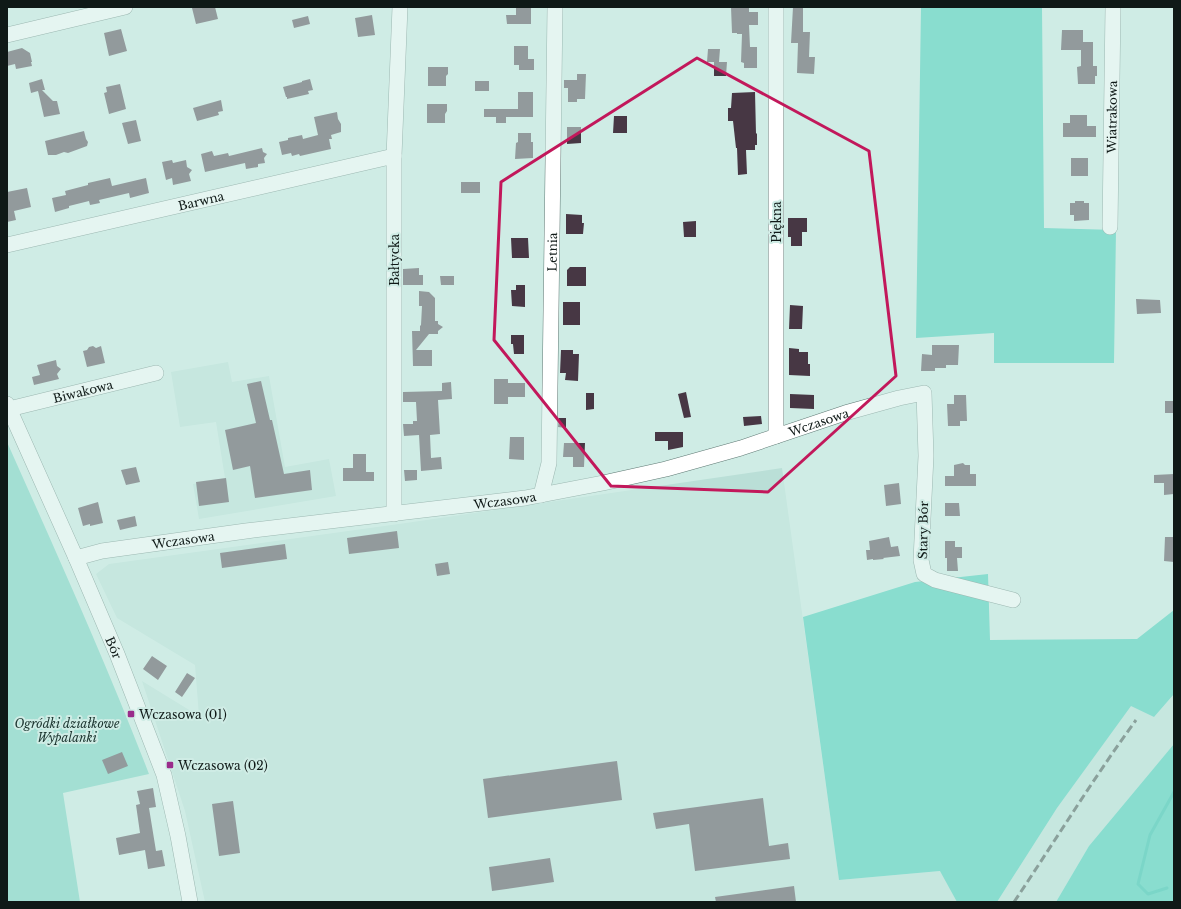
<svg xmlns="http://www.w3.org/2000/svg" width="1181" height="909" viewBox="0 0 1181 909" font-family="'Libre Baskerville',serif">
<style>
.built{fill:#badfd7}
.green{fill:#6dcfbd}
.forest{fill:#34c9b4}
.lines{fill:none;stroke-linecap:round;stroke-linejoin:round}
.stream{stroke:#15baa5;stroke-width:3}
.building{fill:#473744}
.minor-casing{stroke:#5f7974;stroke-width:16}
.minor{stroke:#fff;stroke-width:15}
.rail{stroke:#354340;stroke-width:3;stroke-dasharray:8 4;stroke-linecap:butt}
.marked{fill:none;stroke:#c2185b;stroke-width:3;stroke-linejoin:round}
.poi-dot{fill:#9a2c8b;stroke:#cfece5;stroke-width:1.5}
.labels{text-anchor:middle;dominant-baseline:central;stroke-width:4;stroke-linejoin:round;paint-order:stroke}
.street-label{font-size:12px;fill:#0f1917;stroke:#cfece5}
.poi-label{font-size:12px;fill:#0f1917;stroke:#cfece5;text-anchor:start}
.park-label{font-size:12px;font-style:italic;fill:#1d3530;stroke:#cfece5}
</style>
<rect width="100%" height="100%" fill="#cfece5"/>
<path class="built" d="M228,362L232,382L269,376L285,467L329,459L336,496L199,519L193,484L225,478L216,422L180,427L171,372Z
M782,468L839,880L941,871L957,902H205L185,811L142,681L199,716L195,665L117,618L96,574L109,564L406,523Z
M1174,694V744L1089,846L1056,902H997L1057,808L1131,705L1154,717Z"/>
<path class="green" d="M7,442C56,552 106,662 149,774L63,793L80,902H7Z"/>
<path class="forest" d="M921,7H1042L1044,228L1116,230L1114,363H994V333L916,338Z
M988,574L990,640L1137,639L1174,610V694L1154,717L1131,706L1057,808L997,902H957L940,871L839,880L803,617L915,582Z
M1174,744V902H1056L1089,846Z"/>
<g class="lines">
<path class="stream" d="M1167,888L1148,894L1138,884L1150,835L1174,792"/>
</g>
<path class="building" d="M198,7H215L218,19L196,24L192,8Z
M516,7H531V24H507L506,15H516Z
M731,7H749V12H758V25H749L750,47H757V68H744V63L741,62L742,34H737V33H732Z
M793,7H803V32H810L809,57H815L814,74L797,73L798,43H791Z
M372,15L375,35L358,37L355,18Z
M308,16L310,24L294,28L292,20Z
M121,29L127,51L109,56L104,33Z
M1062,30H1083V42H1093V66H1097V76H1095V84H1078L1077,67L1081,66V50H1061Z
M514,46H528V59H534V70H519V65H514Z
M22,48L30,53L32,62H31L32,66L16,69L15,64L7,66V52Z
M708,49H720L719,62H727L726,76H714V62H707Z
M428,67H448V74L446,76V86H428Z
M577,74H586L585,99H577V102H568V88H564V80H577Z
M42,79L45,90H42L53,101H57L60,114L44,117L38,91L31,93L29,83Z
M310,79L313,90L308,91L309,94L287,99V97H286L283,87L302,82V81Z
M475,81H489V91H475Z
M120,84L126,109L109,114L104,93L107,92L106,87Z
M518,92H533V117H506V123H496V117H484V109H518Z
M755,92L756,134L757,133V145H755V150H746L747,174L738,175L737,148H736L733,121H728V108H731L732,93Z
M221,100L223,111L218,112L219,115L197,121L193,108Z
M427,104H447V111L445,114V123H427Z
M337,112L338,119L341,124V132L331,135L332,139H329L331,149L300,156L299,154L292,156L291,153L282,155L279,142L288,140V138L302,135L303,139L318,135L314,117Z
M1070,115H1087V126H1096V137H1063V123H1070Z
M614,116H627V133H613Z
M136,120L141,141L128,144L122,123Z
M567,127H581V143L567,144Z
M84,131L86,139L88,142L87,146L68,153L64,152L56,155H48L45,141Z
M518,133H531V142H533V158L515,159L516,143L518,142Z
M262,148L263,152L267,154L264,158L265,163L258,164V167L246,169L245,163L205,172L201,154L212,151L214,156L228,153L229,156Z
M1071,158H1088V176H1071Z
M172,160L173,163L186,160L187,167L192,170L189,174L191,181L173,185L172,178L166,180L162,162Z
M110,178L112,186L146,178L149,193L130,198L129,193L99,200L100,203L90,205L89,201L69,206V208L55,212L52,198L66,195L65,191L88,185V183Z
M461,182H480V193H461Z
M27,188L31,207L14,211L16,220L7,222V192Z
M1075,201H1084V203H1089V220L1074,221V215H1070V203H1075Z
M566,214L582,215V223H584L583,234H566Z
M788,218H807V232H802V246H791V237H788Z
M696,221V237H684L683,222Z
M511,238H528L529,258H512Z
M570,267H586V286H567V270Z
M419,268V275H423V285H403V269Z
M440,276H454V285H441Z
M516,285H525V307L512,306L511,290H516Z
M419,291L429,292L435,298V321H438V324L443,327L438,331V334H429L416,350H432V366H413L412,331H420V326L421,325L422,306H419Z
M1136,299L1160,300L1161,313L1137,314Z
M563,302H580V325H563Z
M790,305L803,306L802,329H789Z
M511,335H524V354H514L513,344H511Z
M932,345H959L958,365H946V368H935V371H921L922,354L932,355Z
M93,346L96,348L101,346L105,363L87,367L83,351L87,350L89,347Z
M789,348L799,349V352H808V364H810V376L789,375Z
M561,350H573V354H579L578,381L565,380L566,373H560Z
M56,360L57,366L61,369L57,374L59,379L34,385L32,377L40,375L37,365Z
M494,379H508V383H525V397H508V404H494Z
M261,381L270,420H272L284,474L310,470L312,490L255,498L250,466L233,470L225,430L256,423L247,384Z
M451,382L452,399L438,400L440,434L430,435L431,458L441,457L442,469L421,471L419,435L404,436L403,424H413V421H417L416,402H403V392L442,391V383Z
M686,392L691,417L684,418L678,394Z
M586,393H594V409L586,410Z
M790,394L814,395V409L790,408Z
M954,395H966L967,421H960V426H948L947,404H954Z
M1165,401H1174V413H1165Z
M761,416L762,424L744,426L743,417Z
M559,418H566V428L558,427Z
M655,432H683V447L668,450V441H655Z
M510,437H524V460L509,459Z
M564,443H585L584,467H573V457H563Z
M353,454H366V472H374V481H343V468H353Z
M963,463L965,465H970V474H976V486H945V476H954V465Z
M136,467L140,482L126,485L121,470Z
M404,470H417V480L405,481Z
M1174,474V494L1164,495V483H1154V475Z
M226,478L229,502L199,506L196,482Z
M899,483L901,504L886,506L884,485Z
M98,502L103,523L90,526V524L83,526L78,508Z
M945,503H959L960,516H945Z
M135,516L137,526L120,530L117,520Z
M397,531L399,548L349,554L347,538Z
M889,537L891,547L898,546L900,556L883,558L884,559L873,560V559L867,560L866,550H870L869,541Z
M1165,537H1174V562L1164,561Z
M945,541H955V547H962V558H957L958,571H947V558H945Z
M285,544L287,559L222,568L220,553Z
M448,562L450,574L437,576L435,564Z
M152,656L167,666L158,680L143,669Z
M187,673L195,678L182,697L175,692Z
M122,752L128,766L108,774L102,760Z
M617,761L622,800L488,818L483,779Z
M153,788L156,807L149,808L156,851L162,850L165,866L148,869L145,850L119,855L116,838L140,833L136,805L140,804L137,791Z
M763,798L769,846L788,843L790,859L695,871L689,824L656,829L653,813Z
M233,801L240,853L219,856L212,804Z
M550,858L554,882L492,891L489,867Z
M794,886L796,902H716L715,897Z"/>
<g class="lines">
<defs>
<g id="minor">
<path d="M776,7V436"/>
<path d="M7,35L125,7"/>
<path id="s1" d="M1110,227L1113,7"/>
<path id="s2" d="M7,245L394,156"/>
<path id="s3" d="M7,404L76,558L117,654L164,775L178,836L190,902"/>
<path id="s4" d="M9,409L156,373"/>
<path id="s5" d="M541,495L549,463L555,7"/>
<path d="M394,514V156L400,7"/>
<path id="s6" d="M76,558L102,551L246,531L525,498L603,483L666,469L741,448L845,413L899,398L924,393L926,456L921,560L924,574L935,580L1013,600"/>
</g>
</defs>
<use href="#minor" class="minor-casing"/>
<use href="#minor" class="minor"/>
<path class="rail" d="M1014,902C1055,841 1093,779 1136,720"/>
</g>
<path d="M0 0H1181V909H0ZM697,58L869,151L896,376L768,492L611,486L494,340L501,182Z" fill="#cfece5" fill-opacity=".55" fill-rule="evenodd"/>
<path class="marked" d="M697,58L869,151L896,376L768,492L611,486L494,340L501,182Z"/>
<g class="poi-dot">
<rect x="127" y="710" width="8" height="8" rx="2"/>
<rect x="166" y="761" width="8" height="8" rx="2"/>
</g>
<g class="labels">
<g class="street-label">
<text stroke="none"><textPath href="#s1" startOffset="110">Wiatrakowa</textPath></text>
<text stroke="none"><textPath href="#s2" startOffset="199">Barwna</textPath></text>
<text transform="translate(776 222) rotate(-90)">Piękna</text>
<text stroke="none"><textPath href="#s5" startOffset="244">Letnia</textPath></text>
<text transform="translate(394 260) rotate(-90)">Bałtycka</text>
<text stroke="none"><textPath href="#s4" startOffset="76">Biwakowa</textPath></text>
<text stroke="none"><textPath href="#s6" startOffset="757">Wczasowa</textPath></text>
<text stroke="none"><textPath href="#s6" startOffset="433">Wczasowa</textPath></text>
<text transform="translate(923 530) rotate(-89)">Stary Bór</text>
<text stroke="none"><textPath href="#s6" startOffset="109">Wczasowa</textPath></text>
<text stroke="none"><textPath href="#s3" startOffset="266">Bór</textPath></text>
</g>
<g class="poi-label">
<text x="139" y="714">Wczasowa (01)</text>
<text x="178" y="765">Wczasowa (02)</text>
</g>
<g class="park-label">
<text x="67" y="723">Ogródki działkowe<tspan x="67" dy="14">Wypalanki</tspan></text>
</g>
</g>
<rect width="1181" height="909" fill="none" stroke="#0f1917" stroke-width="16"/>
</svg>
